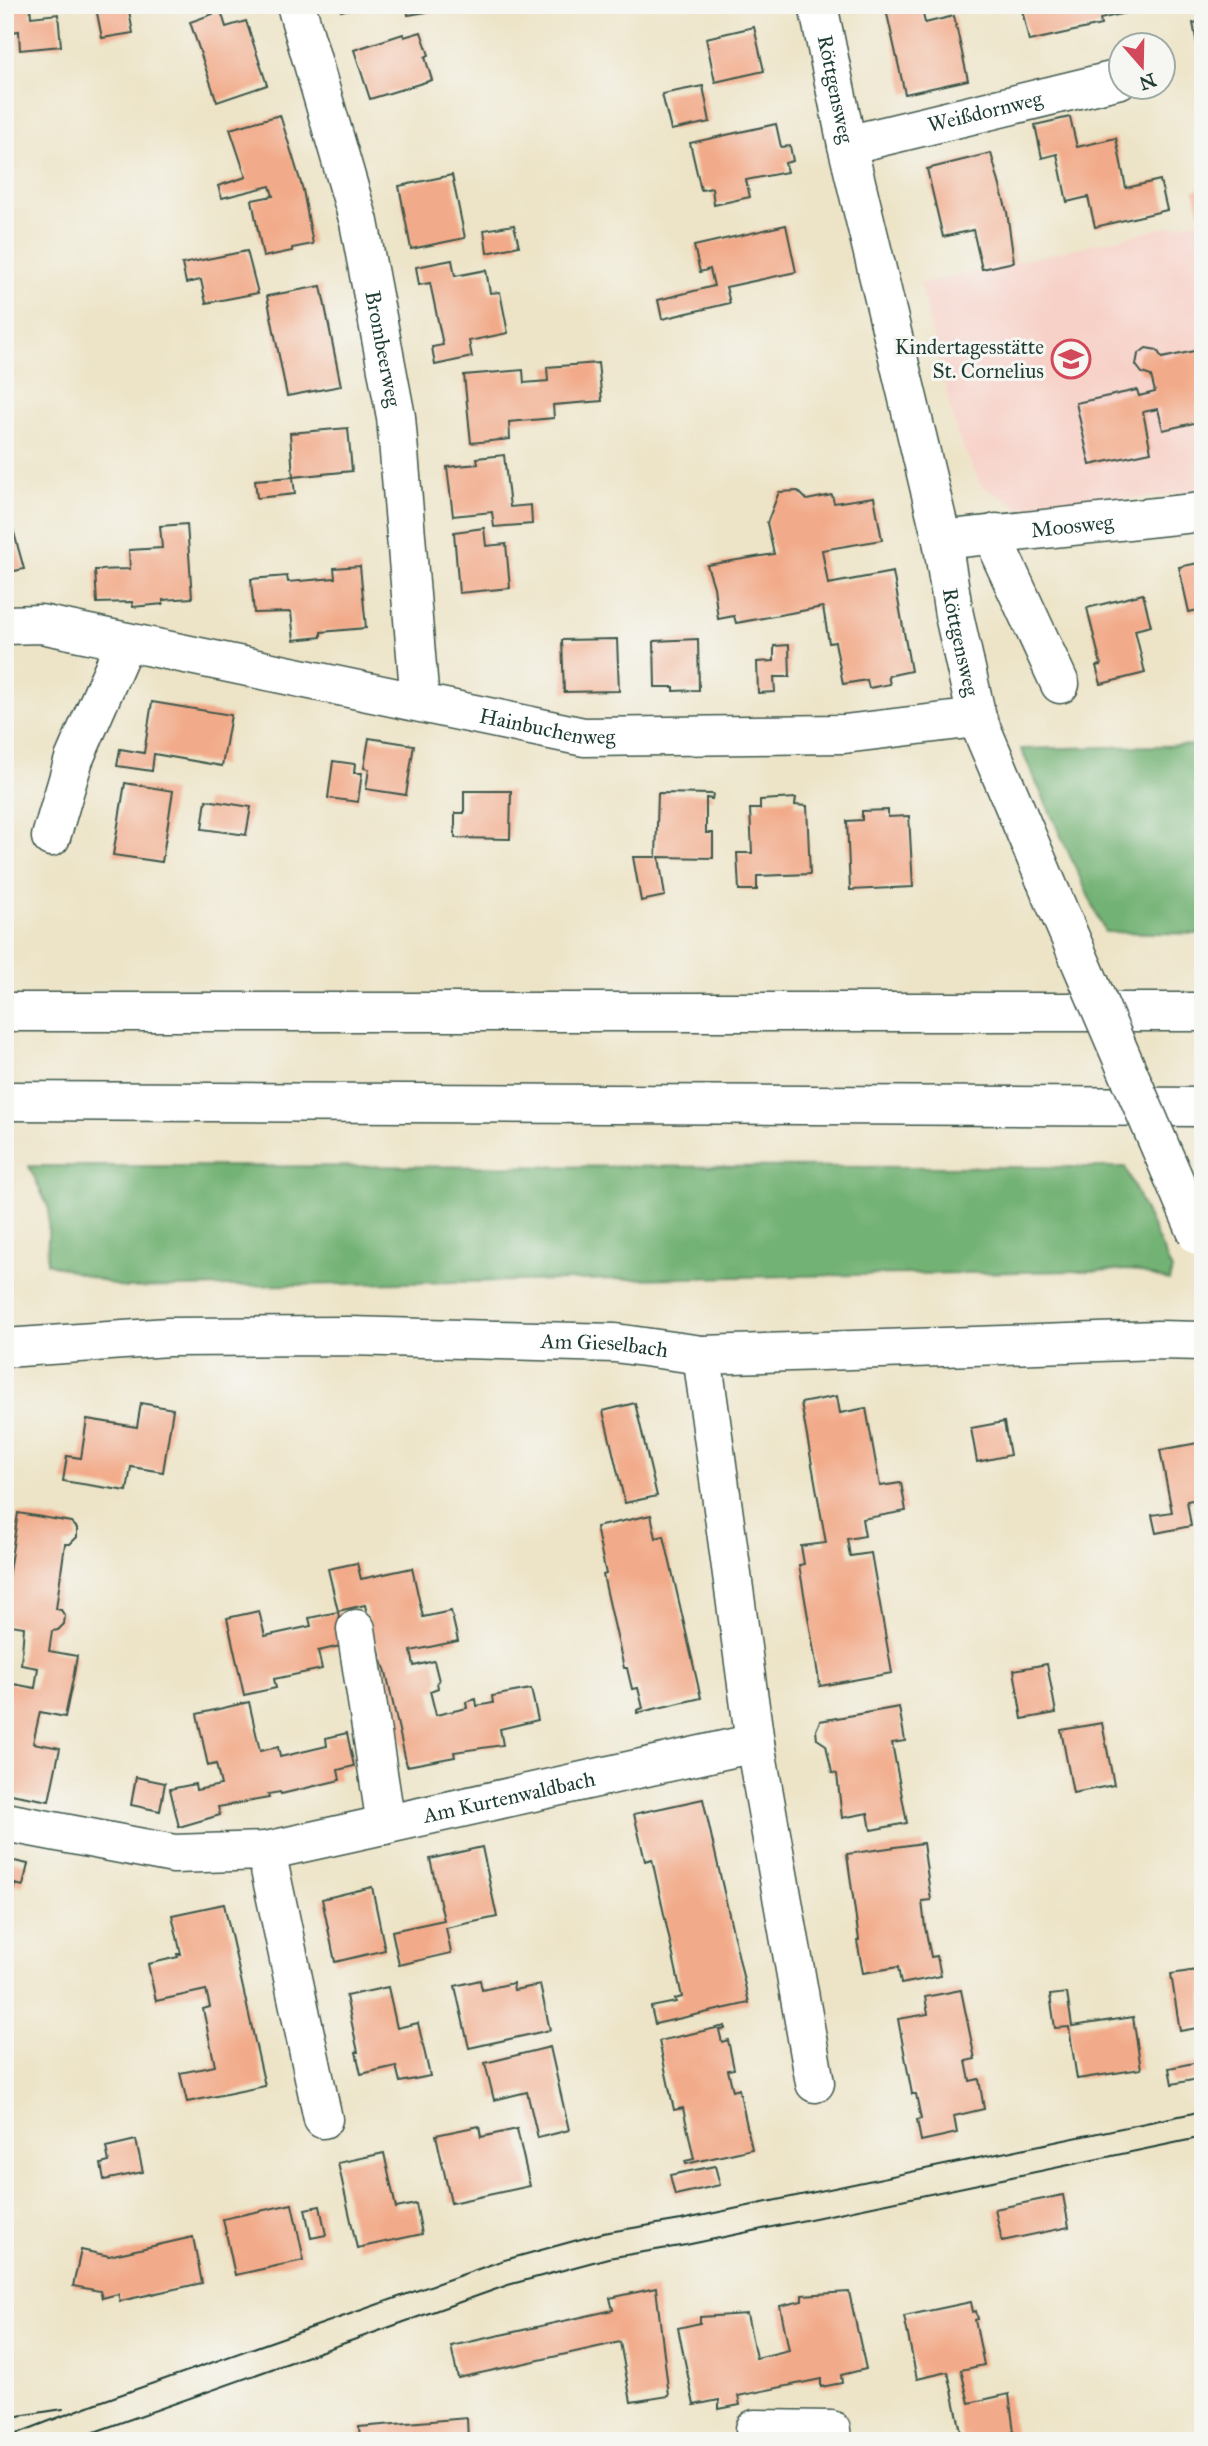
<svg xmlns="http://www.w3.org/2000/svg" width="1208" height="2446" viewBox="0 0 1208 2446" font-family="'IM FELL Great Primer',serif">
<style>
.built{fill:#f7d1c8}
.forest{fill:#73b274;stroke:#497854;stroke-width:2}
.building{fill:#f2ab8a}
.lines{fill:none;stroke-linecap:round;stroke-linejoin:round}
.minor-casing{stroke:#3e564a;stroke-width:41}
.highway-casing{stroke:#3e564a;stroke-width:41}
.minor{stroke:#fff;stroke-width:38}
.highway{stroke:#fff;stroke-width:38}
.tram{stroke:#1f3d34;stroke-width:2}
.minor-bridge-casing{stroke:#3e564a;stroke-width:41;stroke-linecap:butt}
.minor-bridge{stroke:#fff;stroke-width:38}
.labels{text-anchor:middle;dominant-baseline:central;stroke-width:6;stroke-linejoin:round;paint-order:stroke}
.street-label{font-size:21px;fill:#1f3d34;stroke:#f6f6f2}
.poi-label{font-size:21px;fill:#1f3d34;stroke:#f6f6f2;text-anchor:end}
</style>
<rect width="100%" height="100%" fill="#f6f6f2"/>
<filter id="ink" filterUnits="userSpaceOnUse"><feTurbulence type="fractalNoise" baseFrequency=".0143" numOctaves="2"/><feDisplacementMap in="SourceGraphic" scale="14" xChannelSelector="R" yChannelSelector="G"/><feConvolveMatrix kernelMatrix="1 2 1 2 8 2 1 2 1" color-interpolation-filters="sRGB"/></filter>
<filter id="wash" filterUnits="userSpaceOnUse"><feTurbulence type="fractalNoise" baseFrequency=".00686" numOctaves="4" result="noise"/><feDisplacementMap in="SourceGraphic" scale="28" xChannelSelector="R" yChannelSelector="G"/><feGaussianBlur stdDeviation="1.57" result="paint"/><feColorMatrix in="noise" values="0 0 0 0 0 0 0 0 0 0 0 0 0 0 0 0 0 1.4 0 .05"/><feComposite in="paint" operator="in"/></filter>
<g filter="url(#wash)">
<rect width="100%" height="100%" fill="#ede4c7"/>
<path class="built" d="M1203,219V492L1020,509L981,485L957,435L920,284Z"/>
<path class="forest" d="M1203,745V934L1105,932L1021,749Z
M29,1166L1125,1167L1172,1270L1169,1281L1132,1270L124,1288L47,1263L49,1209Z"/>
<g id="blocks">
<path class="building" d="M5,5H30L31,17L58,14L61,46L20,50L19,31L5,33Z
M109,5H128L133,33L102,38L96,8Z
M339,5H361V6L341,11Z
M407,5H445V9L408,15Z
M885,5H921L925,23L954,16L968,80L905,94Z
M1021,5H1155V6L1100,19L1101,25L1029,41Z
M221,11L226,27L246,21L267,85L217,102L190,22Z
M1203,21V71H1202L1193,23Z
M754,27L764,71L715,82L706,38Z
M421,32L429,55L425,57L432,80L370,99L354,50L403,34L404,37Z
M703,86L710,122L671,130L662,94Z
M280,115L303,190L313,244L292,248V251L263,257L252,200L273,196L270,186L222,198L218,186L246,177L230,129Z
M1070,117L1077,147L1116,138L1126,188L1160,180L1167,210L1095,227L1088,197L1067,202L1057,154L1042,158L1035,125Z
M776,124L781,147L790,146L793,161L785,163L787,172L746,180L750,197L714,205L712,188L701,190L690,143Z
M991,153L1007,212L1014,262L982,269L973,230L943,237L927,169Z
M452,175L465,238L411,249L399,186Z
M1203,188V222H1202L1194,190Z
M514,225L519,246L487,253L484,230Z
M786,225L796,272L726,287L730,303L662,319L658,300L714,286L710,269L700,272L694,246Z
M247,251L258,293L206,303L201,280L186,283L182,264Z
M452,260L455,276L486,270L490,293L500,292L508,333L469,341L472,357L435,365L432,347L443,345L430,283L419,285L416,267Z
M321,286L341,386L287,396L267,296Z
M1146,348L1157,350L1162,358L1203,349V421L1163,430L1158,409L1143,412L1151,452L1090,465L1076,403L1137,390L1139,396L1155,392L1151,376L1142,373L1136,365L1138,354Z
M598,363L602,401L553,405L554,418L509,422L510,439L471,443L464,375L523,370L524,383L548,381L547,367Z
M348,428L352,471L293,477L295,494L257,498L255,480L293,477L290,433Z
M504,455L510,507L531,505L532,524L494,527L492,512L453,516L447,467L478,464L477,458Z
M798,491L807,500L832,495L834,503L874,497L882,540L822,550L828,584L893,572L911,671L888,676L890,684L869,688L867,680L843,684L835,642L829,643L823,607L736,623L734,616L718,619L714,587L707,565L774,554L767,523L779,492Z
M5,500L24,569L5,573Z
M187,524L192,598L163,600V604L133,607L132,602L97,603L95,570L130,569L129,550L162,548L160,526Z
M484,528L486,546L506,544L510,588L459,593L454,532Z
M1203,562V609L1189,612L1179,567Z
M360,566L366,628L321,632V637L294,640L291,612L254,613L251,579L287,576L288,582L335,578L334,568Z
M1143,594L1151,626L1135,630L1145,673L1101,684L1096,666L1101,665L1087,608Z
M617,639L619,691L564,692L562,640Z
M698,639L699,690L674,691V687H655L654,641Z
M789,645L790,677H774L775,692L758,693L757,662L774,661V646Z
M152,702L231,715L222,766L154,754L152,771L117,766L120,749L144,753Z
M369,738L414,745L406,795L366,789L369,769L364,768Z
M333,761L355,764L354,773H362L358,802L328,798Z
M125,783L173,791L162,862L113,855Z
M464,791H511L510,839L455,838V813H464Z
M658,793L713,794L712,799L706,798V833H713V858L659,857L665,896L641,901L633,857H656Z
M796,798L795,805L807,806L810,874L757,876V890H739L737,853H752L750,809H760V800Z
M206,800L251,807L246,835L202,829Z
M888,810V817L909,816L913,887L850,890L847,821L862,820V811Z
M837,1396L840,1413L866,1408L880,1486L901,1483L906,1511L862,1519L865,1536L847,1539L850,1556L871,1553L892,1673L820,1686L799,1565L804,1564L801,1546L826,1543L801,1403Z
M141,1403L173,1409L163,1472L131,1467L127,1491L63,1481L67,1456L81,1458L87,1419L137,1427Z
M635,1403L657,1496L625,1503L603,1411Z
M1004,1422L1010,1455L977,1462L971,1428Z
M1203,1442V1498L1187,1501L1191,1526L1156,1533L1152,1515L1172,1512L1160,1450Z
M18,1513L71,1522L77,1528V1537L70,1544H65L56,1609L61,1610L65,1616L64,1624L58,1630L52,1631L49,1651L77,1656L74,1674L65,1717L40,1712L33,1743L60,1748L49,1801L5,1793V1687H8V1683L35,1688L38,1668L21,1665L24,1627L5,1624V1597Z
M651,1515L656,1538L664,1536L701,1698L637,1713V1710L643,1708L638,1688L632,1689L627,1668H624L603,1575L606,1574L596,1527Z
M357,1563L361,1579L412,1568L423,1617L451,1611L458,1641L411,1651L414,1666L434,1661L439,1681L437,1682L438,1688L430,1691L436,1715L467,1708L466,1702L476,1699L477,1706L493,1703L492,1696L531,1689L538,1720L500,1729L503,1745L454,1752L455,1757L407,1766L386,1672L371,1630L365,1605L338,1611L328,1569Z
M259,1611L265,1636L311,1626L309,1618L338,1612L345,1645L318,1651L322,1669L274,1679L276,1688L244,1695L227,1618Z
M1047,1664L1056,1713L1022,1719L1014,1670Z
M249,1702L260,1751L278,1747L280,1757L327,1746L326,1738L347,1733L354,1766L338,1770L340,1780L281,1794L280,1792L268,1794L269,1798L218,1807L220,1815L179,1827L170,1789L195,1784L196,1790L221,1785L216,1764L208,1766L197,1714Z
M899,1707L905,1741L892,1743L907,1823L871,1830L868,1813L842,1818L837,1774L832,1773L826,1745L817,1739L816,1730L820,1721Z
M1102,1723L1114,1785L1073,1793L1061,1730Z
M136,1777L165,1783L160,1811L131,1805Z
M703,1799L749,2003L655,2024L651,2007L676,2002L675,1999L682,1997L652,1859L645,1861L634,1814Z
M923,1843L931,1900L922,1901L925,1927L931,1957L937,1956L941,1976L901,1984L898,1967L863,1973L857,1941L859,1940L847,1854Z
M482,1847L497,1917L446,1928L451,1953L399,1965L392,1931L444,1920L430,1859Z
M5,1859L28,1864L23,1886L15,1884L8,1918H5Z
M372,1887L385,1950L335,1962L322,1899Z
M224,1904L265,2086L187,2102L180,2073L215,2066L203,2009L210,2007L206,1990L156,2001L148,1964L178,1957L177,1954H181L172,1915Z
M1203,1969V2027L1180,2031L1171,1974Z
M480,1980L482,1990L513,1983L514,1990L540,1985L550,2030L469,2048L455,1986Z
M388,1987L397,2028L418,2023L430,2076L400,2082L396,2066L361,2074L356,2052H358L346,1996Z
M961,1990L975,2059L966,2061L970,2081L979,2079L984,2109L954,2116L957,2133L921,2141L917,2120L921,2119L916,2094H912L898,2019L928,2014L925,1997Z
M1067,1993L1072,2026L1133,2017L1141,2069L1077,2079L1069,2027L1055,2028L1050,1995Z
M725,2026V2029L719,2030L722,2042L728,2040L734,2069L728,2070L733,2091L739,2089L752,2149L686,2164L685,2161L694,2159L683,2108L674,2110L659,2041Z
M550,2047L569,2130L538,2138L527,2092L494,2100L485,2063Z
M1203,2061V2078L1172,2084L1169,2068Z
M479,2126L481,2137L517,2129L530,2186L451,2203L436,2135Z
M136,2140L143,2172L104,2180L101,2164L109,2162L106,2147Z
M384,2153L396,2208L416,2204L422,2234L357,2248L338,2163Z
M715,2166L720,2185L675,2195L670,2175Z
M1063,2195L1069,2227L1002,2241L995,2209Z
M292,2204L304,2260L235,2275L223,2219Z
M320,2206L326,2235L311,2238L305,2209Z
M193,2237L202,2283L120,2301L118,2294L102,2298L100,2291L73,2286L81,2250L109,2256Z
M656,2288L669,2396L631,2402L620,2342L458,2378L451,2346L613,2310L610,2298Z
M849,2292L866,2369L841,2375L842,2383L821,2387V2379L738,2396L740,2405L719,2409V2400L694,2405L678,2328L700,2323V2317L747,2314L756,2358L773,2354L789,2350L780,2306L802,2301V2295Z
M971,2302L973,2312L976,2311L978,2319L975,2320L984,2365L961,2370L969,2403L1009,2394L1014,2432L963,2441L948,2372L917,2379L904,2316Z
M467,2418L468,2441H361L360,2438L359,2427Z"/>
</g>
</g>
<g filter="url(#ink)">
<use href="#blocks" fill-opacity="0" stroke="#3e564a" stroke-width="2"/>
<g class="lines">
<defs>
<g id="minor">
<path id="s1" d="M296,5L359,222L396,417L420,702"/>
<path id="s2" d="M818,5L847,145L942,540L954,615L977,718L1045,879"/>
<path id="s3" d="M847,145L1120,79"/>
<path d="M996,533L1001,556L1060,684"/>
<path id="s4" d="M942,540L1203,512"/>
<path id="s5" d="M5,625L41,624L584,737L844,734L977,718"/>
<path d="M51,837L74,759L125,642"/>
<path id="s6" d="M5,1348L168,1337L349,1336L615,1343L702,1355L1158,1340L1203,1341"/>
<path d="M702,1355L755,1743L815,2083"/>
<path d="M356,1629L386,1825"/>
<path d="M5,1822L174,1854L266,1851"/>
<path id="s7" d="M323,2119L266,1851L755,1743"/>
<path d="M755,2429L831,2430L832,2441"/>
</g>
<path id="highway" d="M5,1012H1203
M5,1101L1203,1107"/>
</defs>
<use href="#minor" class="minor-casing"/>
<use href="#highway" class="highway-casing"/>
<use href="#minor" class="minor"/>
<use href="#highway" class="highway"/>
<path class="tram" d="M5,2418L63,2409
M5,2438L94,2404L501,2261L603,2233L681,2220L1203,2111
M69,2441L508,2285L608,2258L686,2245L1203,2137"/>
<defs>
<path id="minor-bridge" d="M1045,879L1198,1235"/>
</defs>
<use href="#minor-bridge" class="minor-bridge-casing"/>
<use href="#minor-bridge" class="minor-bridge"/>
</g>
</g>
<defs>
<symbol id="school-ring" viewBox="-11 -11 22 22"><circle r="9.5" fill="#f6f6f2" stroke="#d1495b" stroke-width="1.5"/><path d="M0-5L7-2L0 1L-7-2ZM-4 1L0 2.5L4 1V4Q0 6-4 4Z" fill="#d1495b"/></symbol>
</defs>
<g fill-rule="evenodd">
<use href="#school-ring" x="1049" y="337" width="44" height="44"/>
</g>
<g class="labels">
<g class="street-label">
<text stroke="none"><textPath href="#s2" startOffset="86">Röttgensweg</textPath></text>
<text stroke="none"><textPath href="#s3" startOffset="142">Weißdornweg</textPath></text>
<text stroke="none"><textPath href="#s1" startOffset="355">Brombeerweg</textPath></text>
<text stroke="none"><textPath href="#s4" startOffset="131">Moosweg</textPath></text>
<text stroke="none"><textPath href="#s2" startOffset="653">Röttgensweg</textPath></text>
<text stroke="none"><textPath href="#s5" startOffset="553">Hainbuchenweg</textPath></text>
<text stroke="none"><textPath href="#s6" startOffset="600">Am Gieselbach</textPath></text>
<text stroke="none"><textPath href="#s7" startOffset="523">Am Kurtenwaldbach</textPath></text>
</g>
<g class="poi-label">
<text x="1044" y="347">Kindertagesstätte<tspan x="1044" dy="24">St. Cornelius</tspan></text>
</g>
</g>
<rect width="1208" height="2446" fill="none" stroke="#f6f6f2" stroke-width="28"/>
<g transform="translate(1142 66) rotate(160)"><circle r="33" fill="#f6f6f2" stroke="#a0aca6" stroke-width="2"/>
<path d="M0-5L12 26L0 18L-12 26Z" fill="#d1495b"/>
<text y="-10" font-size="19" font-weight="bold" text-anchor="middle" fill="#1f3d34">N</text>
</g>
</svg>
